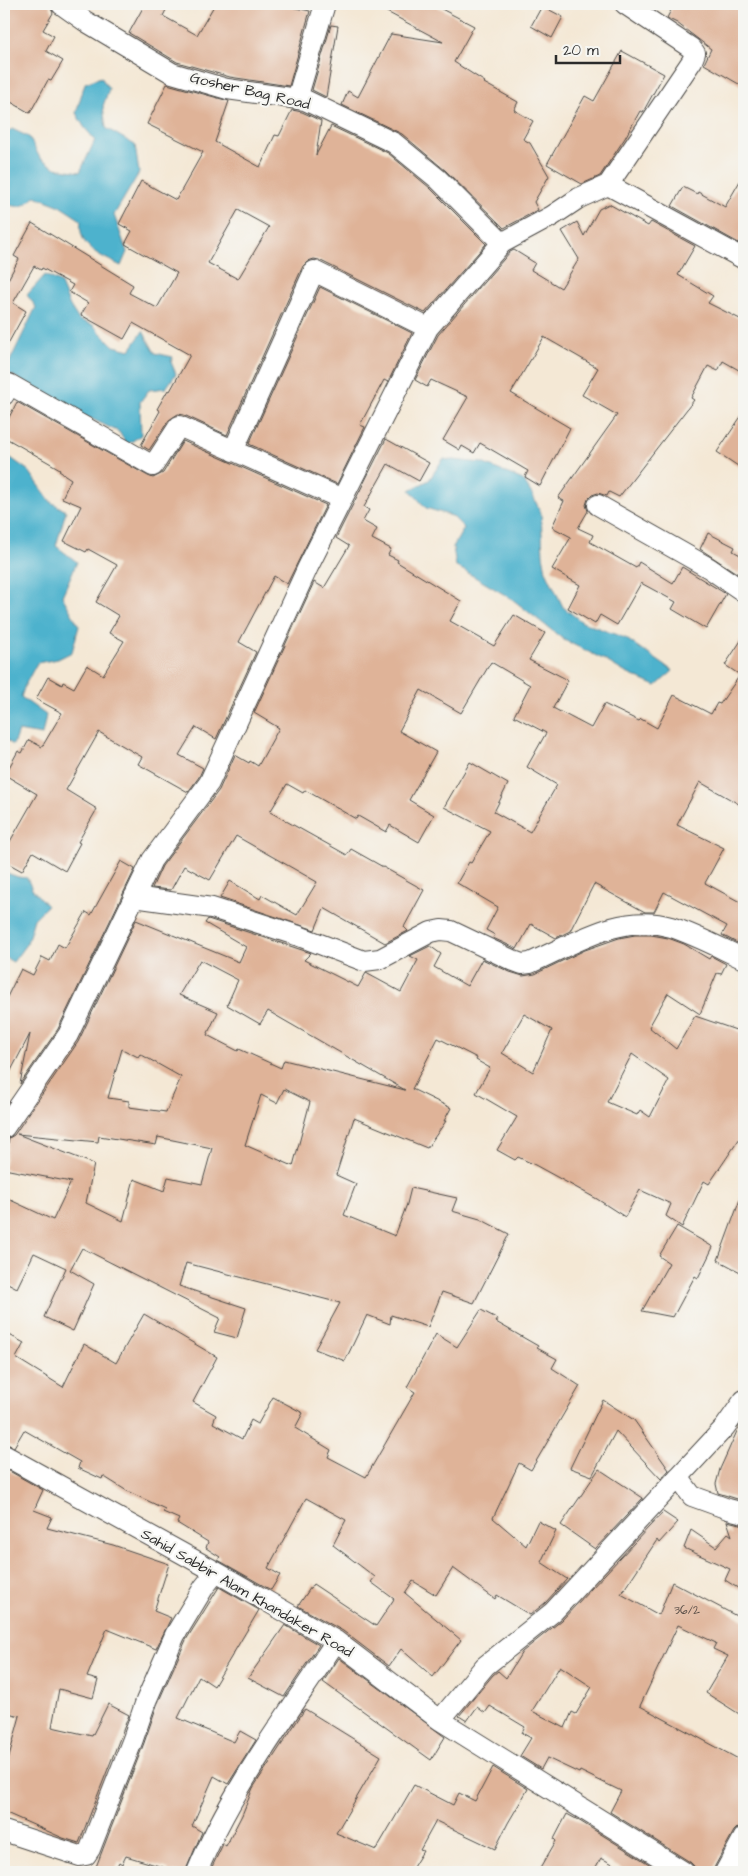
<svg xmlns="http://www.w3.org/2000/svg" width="748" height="1876" viewBox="0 0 748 1876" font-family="'Architects Daughter',sans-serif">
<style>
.water{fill:#4eb2cd;stroke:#3c6e7c}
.building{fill:#dfb398;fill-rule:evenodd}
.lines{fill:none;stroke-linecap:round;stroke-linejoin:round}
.minor-casing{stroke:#494744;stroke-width:22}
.minor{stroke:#fff;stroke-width:20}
.labels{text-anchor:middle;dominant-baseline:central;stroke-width:4.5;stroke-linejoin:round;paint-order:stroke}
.number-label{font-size:12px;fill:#584d46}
.street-label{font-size:15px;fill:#2b2b2b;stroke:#f6f6f2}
</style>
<rect width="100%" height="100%" fill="#f6f6f2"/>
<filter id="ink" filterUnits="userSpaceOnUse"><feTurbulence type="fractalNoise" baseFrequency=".02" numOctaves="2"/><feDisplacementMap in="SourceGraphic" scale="10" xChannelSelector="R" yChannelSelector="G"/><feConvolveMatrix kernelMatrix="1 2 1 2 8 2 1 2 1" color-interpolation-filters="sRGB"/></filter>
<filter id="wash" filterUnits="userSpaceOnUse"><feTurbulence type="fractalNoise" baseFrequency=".0096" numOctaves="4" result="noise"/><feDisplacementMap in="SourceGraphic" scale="20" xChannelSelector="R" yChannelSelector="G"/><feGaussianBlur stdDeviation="1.12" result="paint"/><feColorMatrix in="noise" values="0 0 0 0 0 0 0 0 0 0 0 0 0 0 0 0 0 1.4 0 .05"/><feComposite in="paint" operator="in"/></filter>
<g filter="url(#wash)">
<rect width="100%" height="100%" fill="#f4e8d5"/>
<path class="water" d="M101,77L109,89L103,106L106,128L135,145L139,173L114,215L127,252L121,266C100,255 77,248 81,220L58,205L35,196C24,207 19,209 4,203V135L12,129L29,137L40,158L56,168L80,172L95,140L84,127L76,113L85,83Z
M45,275L60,282L70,306L79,320L93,325L114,346L130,350L143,331L155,353L173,357L171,362L176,374L166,388L149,390L140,402L141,435L127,445L119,432L92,419L74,413L5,371L36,307L27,295Z
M4,453L29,471L51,502L66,511L56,546L77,562L62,596L79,626L72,652L58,659L37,663L25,685L21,697L46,715L42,735L18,731L13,745L4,738Z
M443,459L482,463L523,480L533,496L541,513L543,555L546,571L563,607L582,622L625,638L673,671L656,686L626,673L603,659L564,640L512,599L456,566L453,547L464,528L452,516L426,508L410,490L429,480Z
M4,872L18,877L27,878L32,889L47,906L34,919L27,943L13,962L4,957V919L6,917L4,913V887L7,885L4,883Z"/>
<g id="blocks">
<path class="building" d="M4,4H49L53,13L43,30L54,36L46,51L63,61L51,81L48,80L30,113L4,98Z
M145,4H169L163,16L197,35L215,4H277L310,11L289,86L230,77L177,62L129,33Z
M372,4H432L474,26L454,62L485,82L484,83L518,102L514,110L533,121L523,139L530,143L549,176L534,202L538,210L504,228L446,171L402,134L342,105L348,91L358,97L391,34L443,42Z
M674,4H744V87L704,64L711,49L677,23L667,18Z
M542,6L563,17L552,38L531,26Z
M331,25L338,26L326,97L312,90Z
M622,51L664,74L643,112L640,111L625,138L600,176L582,184L547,164L585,96L594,101Z
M167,84L229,101L215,142L260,167L275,135L279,136L292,110L302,112L321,121L316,155L331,126L388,153L430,188L486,244L425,313L319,260L314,259L308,261L303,266L227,435L184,415L178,414L169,420L149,450L141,445L160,411L157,409L168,390L170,391L190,355L133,323L124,339L81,315L88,303L69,292L73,285L42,268L41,270L34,266L13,303L26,311L4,351V287L19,259L14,256L32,223L133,285L129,293L157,308L177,273L125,244L132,231L119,224L141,181L176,200L203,152L147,124ZM238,210L269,227L238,279L208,263Z
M744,174V246L672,206L683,187L697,194L698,192L725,207Z
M609,204L648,226L651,222L695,246L678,275L713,296L708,303L744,321V373L723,361L718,371L708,366L691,398L694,400L619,497L609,492L607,496L598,493L592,495L588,499L586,505L588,511L578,528L593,535L590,542L636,568L639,562L673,583L682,567L726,594L706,629L672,609L676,602L641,583L617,625L600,615L595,624L568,608L580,585L552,569L571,537L552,527L564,501L558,498L617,415L582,395L598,368L544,337L511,393L570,428L540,486L525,477L528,471L480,443L474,453L462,446L460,450L443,440L468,397L431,380L427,387L415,380L438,335L510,252L514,250L535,263L531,270L561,288L579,259L562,231L577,222L584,236L599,209Z
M320,287L412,333L388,382L384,380L360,425L365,427L337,484L249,444Z
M17,402L148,476L153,478L163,473L183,441L326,505L287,584L274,576L239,642L256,652L216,739L196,727L179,755L203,768L199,777L188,792L138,764L142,757L99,732L66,790L97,809L78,842L80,843L65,871L33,852L22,871L4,861V852L37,794L5,775L18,751L22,753L29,740L42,747L62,713L36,699L48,677L62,685L63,682L74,688L87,665L103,675L124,641L109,633L119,616L96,602L117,565L88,549L86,552L64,541L81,506L62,498L71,479L59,471L60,469L4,437V427Z
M744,412V470L717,452Z
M386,439L429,463L419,481L388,464L364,507L369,510L363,521L377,529L372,539L391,549L388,555L398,560L397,562L461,601L450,621L494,646L514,615L545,633L529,660L568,680L553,708L591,728L604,704L639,721L641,719L657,728L674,695L711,714L717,703L720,704L740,675L725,665L744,636V807L700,782L677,825L724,848L705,883L740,902L744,894V935L742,934L737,943L722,935L727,926L664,892L654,912H645L594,884L570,931L556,938L531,924L517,949L493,938L495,935L486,930L498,907L457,883L469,862L471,863L490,831L444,807L470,762L508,784L494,812L530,832L557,785L527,767L546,733L514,716L530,685L491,662L461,713L421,690L399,731L436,752L409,800L434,815L419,842L390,825L386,832L358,816L356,819L305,790L303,793L287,784L270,812L347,855L351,849L424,890L404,927L408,931L385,943L324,908L315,930L220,898L230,881L260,899L262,895L297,915L317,882L236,836L210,880L184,866L171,890L152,888L162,866L219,790L235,755L249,763L250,761L258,766L279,728L254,713L314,582L324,588L349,546L336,538Z
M708,533L735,547L733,551L744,557V563L738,574L700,549Z
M121,861L135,869L58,1029L20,1084L30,1034L4,1084V1003L21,969L33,975L42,957L50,961L58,944L65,948L86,912L91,915Z
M208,919L311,953L304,960L358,987L366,973L401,992L418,960L410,956L430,946L441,954L434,967L467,986L482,959L510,972L523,976L535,974L585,950L619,938L635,935H651L668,938L684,944L709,959L711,956L726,964L721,974L717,973L700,1014L668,993L649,1027L676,1049L695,1016L736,1030L744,1036V1132L709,1184L704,1181L682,1227L666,1216L671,1204L640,1190L625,1217L597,1199L535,1165L518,1157L515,1160L497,1150L517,1117L476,1093L490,1068L476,1060L477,1058L438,1038L412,1089L451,1108L444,1121H446L427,1148L354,1118L336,1175L356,1184L344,1215L395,1236L407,1204L411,1188L457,1198L452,1211L480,1219L509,1234L474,1303L442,1292L428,1327L391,1315L390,1324L367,1315L345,1361L315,1349L340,1303L186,1263L179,1286L246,1308L237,1338L214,1332L220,1318L82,1248L70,1270L94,1284L73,1331L44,1317L66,1268L34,1253L17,1288L4,1281V1197L53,1220L71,1182L4,1169L9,1138L14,1135L78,1042L136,920L239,962L246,947L205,923ZM200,960L238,980L227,1005L260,1024L268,1011L405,1090L284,1060L281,1068L239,1049L238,1051L207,1035L218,1012L179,995ZM524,1014L552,1030L533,1072L502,1053ZM122,1049L138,1057L140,1054L181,1077L166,1112L129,1107V1101L108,1098ZM632,1054L669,1080L650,1117L640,1110L637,1115L607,1102ZM284,1089L310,1102L293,1166L245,1145L261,1095L277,1103ZM17,1134L98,1142L99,1136L156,1145L158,1137L212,1148L202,1184L168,1177L164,1191L134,1179L123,1221L86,1203L94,1164Z
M742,1194H744V1274L718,1260Z
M677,1226L713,1247L698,1278L695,1276L673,1317L642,1311L669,1263L659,1256Z
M481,1310L498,1319L496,1322L538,1346L537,1348L557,1359L552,1368L580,1386L531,1470L519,1463L493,1518L526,1546L538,1521L556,1531L541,1562L567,1579L545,1603L530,1615L497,1595L495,1599L453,1568L436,1595L413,1581L405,1593L461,1640L433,1677L401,1649L389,1666L343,1631L298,1606L313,1584L376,1626L394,1599L371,1582L375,1577L333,1545L346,1520L306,1498L268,1568L280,1575L271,1590L218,1560L220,1557L206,1548L208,1542L177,1523L179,1519L163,1512L165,1509L127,1491L103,1476L102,1479L78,1468L80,1462L24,1430L14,1447L4,1443V1332L24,1343L16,1358L63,1387L84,1344L116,1363L144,1314L217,1357L193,1402L216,1415L213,1423L242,1439L251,1420L258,1424L273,1397L303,1413L295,1428L331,1450L328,1457L366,1477L415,1392L407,1387L436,1334L457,1347Z
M603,1400L634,1420L669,1470L661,1479L616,1431L592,1476L570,1468Z
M744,1420V1501L718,1493L716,1484L720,1469L738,1429Z
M4,1468L43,1490L34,1510L52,1517L47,1528L113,1545L169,1564L154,1611L171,1618L156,1649L107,1629L87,1677L98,1680L93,1698L59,1689L52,1727L92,1736L108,1704L129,1715L79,1843L63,1838L4,1812V1759L8,1760L20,1716L4,1712Z
M599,1469L643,1498L595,1549L561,1525Z
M663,1512L678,1522L659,1543L657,1540L621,1594L659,1615L672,1582L744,1620V1717L706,1693L728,1656L713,1649L716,1643L678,1625L640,1706L744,1762V1825L738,1827L734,1831L715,1866L713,1872H696L694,1866L690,1862L610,1812L621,1791L580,1771L579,1773L547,1758L541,1769L520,1756L531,1738L522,1733L525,1727L490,1706L485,1713L477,1707L467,1721L459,1716L493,1675L498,1671L506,1678L522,1652L562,1620ZM560,1666L592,1687L576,1714L572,1712L565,1728L532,1711Z
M727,1521L744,1525V1592L725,1580L730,1569L684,1548L691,1530L716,1547L728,1533L732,1536Z
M219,1587L259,1610L214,1686L199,1676L178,1718L234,1742L240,1731L256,1740L228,1784L214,1776L192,1826L202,1832L185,1872H168L169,1869L126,1856L122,1864L119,1862L114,1872H94L144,1743L157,1705L186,1640Z
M285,1625L319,1645L284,1697L248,1678Z
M339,1658L445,1737L431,1760L323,1682Z
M305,1709L381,1756L336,1833L376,1850L414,1785L453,1805L459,1793L475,1801L493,1767L528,1789L508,1823L495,1849L436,1821L420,1850L423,1851L410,1872H218L211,1869L223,1844L226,1846L242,1815L253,1788Z
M567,1814L578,1820L662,1872H628L601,1858L593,1872H538L556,1841L554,1839Z"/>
</g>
</g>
<g filter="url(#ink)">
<use href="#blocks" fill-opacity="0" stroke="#494744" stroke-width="1"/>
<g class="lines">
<defs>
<path id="minor" d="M61,4L85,21L172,73L227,89L305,100L394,143L438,179L502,243
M297,99L325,4
M608,185L744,259
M4,395L9,384L153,466L179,426L342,499
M233,451L314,271L428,328
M598,505L709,568L744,592
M134,897L212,908L299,936L364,961L380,959L431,932L441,930L451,931L514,961L522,964L530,963C574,944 621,912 671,927C696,935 720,948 744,959
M4,1128L68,1035L152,860L209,783L308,567L428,328L502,243L552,216L579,198L608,185L692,61L695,53L691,48L625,4
M4,1455L216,1572L336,1641L440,1720L684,1872
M678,1477L692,1496L728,1509L744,1513
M440,1720L485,1666L553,1612L725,1427L744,1400
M4,1831L80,1856L86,1855L90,1849L133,1739L146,1701L175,1635L204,1587L216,1572
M197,1872C231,1789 287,1716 336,1641
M725,1872L744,1837"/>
</defs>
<use href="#minor" class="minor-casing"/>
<use href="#minor" class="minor"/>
</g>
</g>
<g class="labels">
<g class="number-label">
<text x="687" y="1610">36/2</text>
</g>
<g class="street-label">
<text transform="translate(250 91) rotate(13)">Gosher Bag Road</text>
<text transform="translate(247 1593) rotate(30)">Sahid Sabbir Alam Khandaker Road</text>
</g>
</g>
<rect width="748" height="1876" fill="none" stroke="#f6f6f2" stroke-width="20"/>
<path d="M556 55v8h64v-8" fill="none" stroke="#2b2b2b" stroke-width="2.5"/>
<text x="563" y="55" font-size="15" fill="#2b2b2b" stroke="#f6f6f2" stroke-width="4" paint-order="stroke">20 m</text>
</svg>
